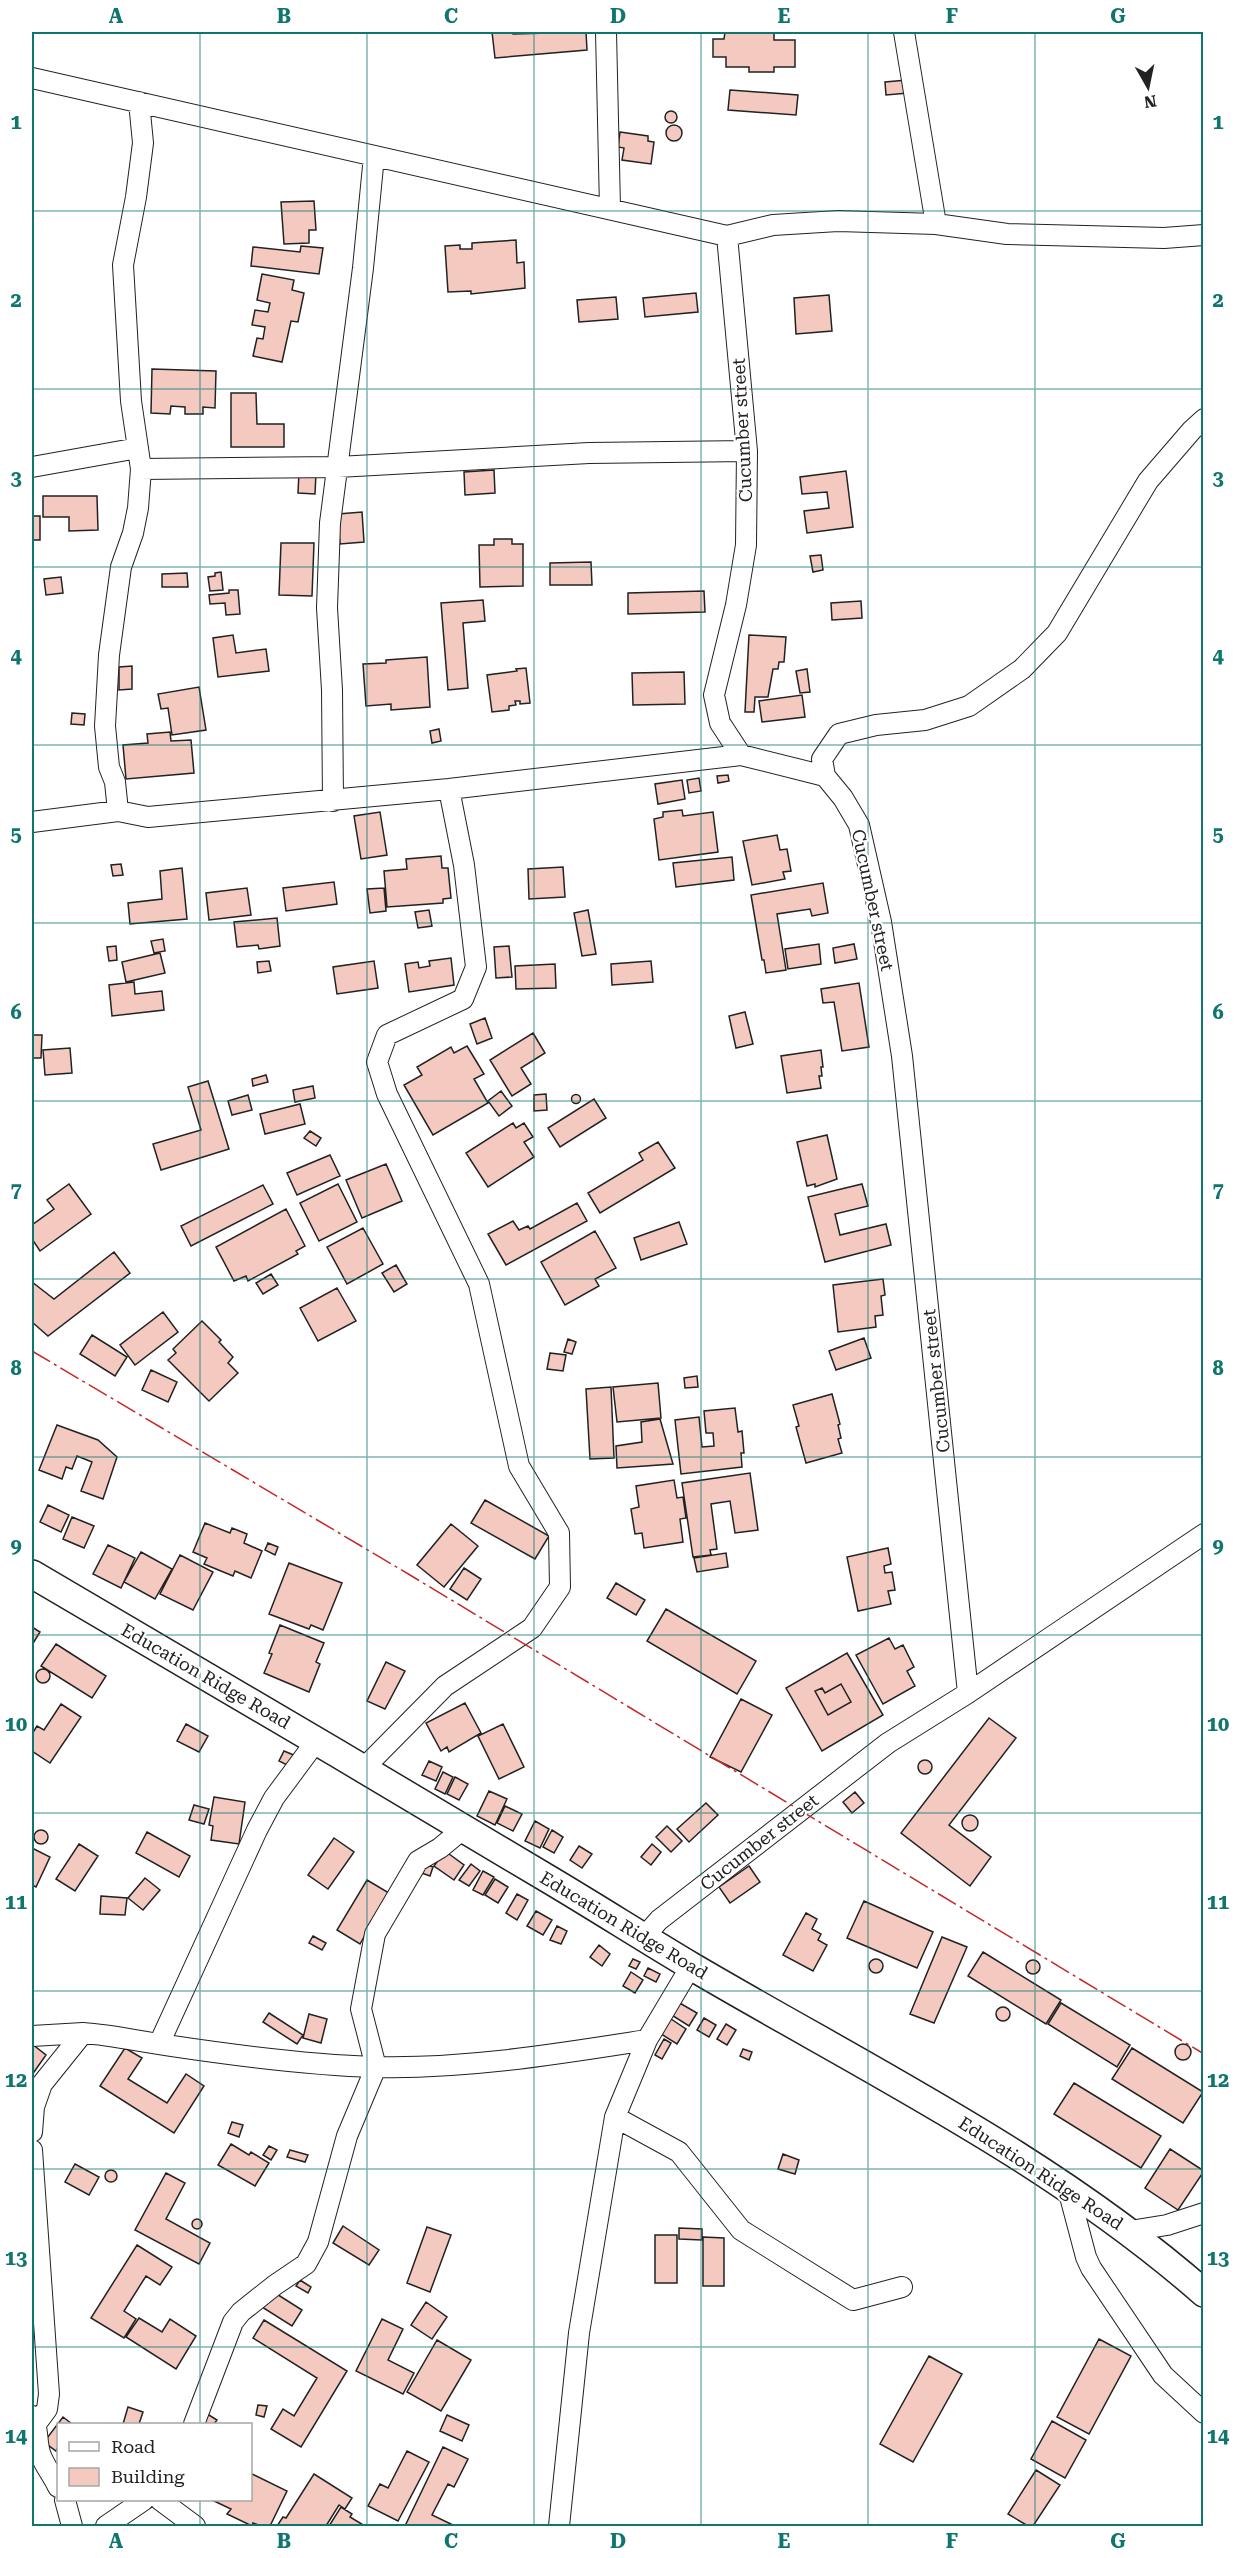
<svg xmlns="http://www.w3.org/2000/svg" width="1235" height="2558" viewBox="0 0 1235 2558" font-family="'Roboto Serif',serif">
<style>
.building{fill:#f3c9c0;stroke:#222;stroke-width:1.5;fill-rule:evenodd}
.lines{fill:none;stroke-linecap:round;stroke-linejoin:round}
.street-casing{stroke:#222;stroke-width:22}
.secondary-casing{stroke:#222;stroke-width:30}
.street{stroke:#fff;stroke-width:20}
.secondary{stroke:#fff;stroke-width:27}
.power{stroke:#c62828;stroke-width:1.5;stroke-dasharray:21 4.5 3 4.5;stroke-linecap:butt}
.grid{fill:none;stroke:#0f766e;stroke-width:1.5;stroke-opacity:0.55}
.labels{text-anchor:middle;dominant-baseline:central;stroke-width:4.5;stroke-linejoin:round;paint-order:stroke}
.street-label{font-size:18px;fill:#222;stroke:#fff}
.neatline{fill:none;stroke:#0f766e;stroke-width:2}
.grid-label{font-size:20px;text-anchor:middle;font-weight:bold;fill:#0f766e}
</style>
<rect width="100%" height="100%" fill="#fff"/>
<path class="building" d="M492,32H512L513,34L586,32L587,50L495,58Z
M725,32H774V40H795V67H774V72H749V67H726V57H713V39H724Z
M907,80L908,93L886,95L885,82Z
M730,90L798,95L796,115L728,110Z
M665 117a6 6 0 1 1 12 0a6 6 0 1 1-12 0Z
M666 133a8 8 0 1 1 16 0a8 8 0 1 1-16 0Z
M620,132L648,136V141L654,142L651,164L622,160L624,148L618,147Z
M314,201L316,230H309V243L284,244L281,202Z
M516,240L517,263L524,262L525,288L471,294V291L448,292L445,246L460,245V249H472V243Z
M301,246L323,248L319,274L251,266L253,247L300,252Z
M262,274L294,280L292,290L304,293L298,322L291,321L282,362L253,356L257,338L263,339L265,327L252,325L255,310L268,312L270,303L257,300Z
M696,293L698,312L645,317L643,298Z
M829,295L832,331L796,334L794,298Z
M616,297L618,319L579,322L577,300Z
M152,369L216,371L215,408L203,407V414H185V407L171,406L170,414L151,413Z
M231,393H256L257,424H284V447H231Z
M494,470L495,493L465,495L464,472Z
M846,471L853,527L807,533L804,511L829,508L827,492L802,494L800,477Z
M299,472L316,473L315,494L298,493Z
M43,496H97L98,530L69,531V517H43Z
M362,512L364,542L340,544L338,514Z
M32,516H40V540H32Z
M494,539H512V544H523V586L480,587L479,545H494Z
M281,543H314L312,596L279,595Z
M821,555L823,570L813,572L810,556Z
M591,562L592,585H550V563Z
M221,572L223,590L210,591L208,577L215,576V573Z
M187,573L188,587H162V574Z
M61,577L63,593L46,595L44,579Z
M229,590H238L240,614L226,615L225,603L210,604L209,595L229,593Z
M704,591L705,612L628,614V593Z
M483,600L485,621L463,623L468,688L448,690L441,603Z
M861,601L862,618L832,620L831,603Z
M233,635L236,653L266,649L269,671L218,677L213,638Z
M749,635L786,637L784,662H779L778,669H773L768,697H755L754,712H745Z
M427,657L430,707L391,710V704L366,706L363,664L386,663V660Z
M132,666V689L119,690V667Z
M526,668L530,703L520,704V701H515L516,705L509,706V710L492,712L487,675L517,671L516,669Z
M807,669L810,692L800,693L796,671Z
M684,672L685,704L633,705L632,673Z
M199,687L206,730L172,735L168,708L161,709L158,694Z
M802,695L805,717L762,722L759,701Z
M72,713L85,714L84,725L71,724Z
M439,729L441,741L432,743L430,731Z
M170,732L171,741L191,740L194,773L126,779L123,745L148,743L147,734Z
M728,775L729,781L718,783L717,776Z
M699,778L701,791L689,793L687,780Z
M682,780L685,799L658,804L655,784Z
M682,810L683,816L713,812L718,852L659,860L654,819L663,817V812Z
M380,812L387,855L361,859L354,816Z
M777,835L780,850L787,849L791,871L783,872L785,879L752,885L743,841Z
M441,856L442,868H448L451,898L443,899V903L387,907L384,871L407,869L406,859Z
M732,857L734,880L676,887L673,863Z
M121,864L123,875L113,876L111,865Z
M563,867L565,897L529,899L528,869Z
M182,868L187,919L130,924L128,903L162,899L160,871Z
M334,882L337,904L286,911L283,888Z
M823,883L828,913L812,916L810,909L777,914L786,970L766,973L764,960H762L751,895Z
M247,888L251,915L209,920L206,893Z
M384,888L386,911L370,913L367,889Z
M429,910L432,926L418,928L415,912Z
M588,910L596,954L582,956L574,913Z
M277,918L280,946L259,949L258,945L237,947L234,922Z
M163,939L165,951L154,953L151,941Z
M819,944L821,964L788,969L785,949Z
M854,944L857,959L835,963L833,948Z
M116,946L117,960L109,961L107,947Z
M509,946L512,977L496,978L494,947Z
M160,953L165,973L126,982L122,962Z
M451,958L454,985L409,992L405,964L418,962L419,968L430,966L429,961Z
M269,961L271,971L258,973L257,962Z
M374,961L378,988L337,994L333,967Z
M651,961L653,982L612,985L611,964Z
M555,964L556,988L516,989L515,966Z
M134,982L135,994L162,991L164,1010L112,1016L109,985Z
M859,983L869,1047L842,1051L834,1002L823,1003L821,989Z
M745,1012L753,1044L736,1048L729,1016Z
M485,1018L492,1038L477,1044L470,1024Z
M533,1033L545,1053L521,1068L531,1084L512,1096L490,1060Z
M32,1035H42L41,1058H32Z
M467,1046L484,1074L474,1079L488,1103L433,1135L404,1085L422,1075L417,1067L451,1047L454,1053Z
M70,1048L72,1073L45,1075L43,1050Z
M821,1050L823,1067H821L822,1076H819L821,1088L787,1093L781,1056Z
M266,1075L268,1082L253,1086L252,1079Z
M208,1081L229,1149L161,1170L153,1144L201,1130L188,1087Z
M313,1086L315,1098L295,1102L293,1090Z
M501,1091L512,1106L499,1116L488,1101Z
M546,1094L547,1110L534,1111V1095Z
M571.5 1099a4.5 4.5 0 1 1 9 0a4.5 4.5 0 1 1-9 0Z
M248,1095L252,1110L232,1115L228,1101Z
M594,1099L606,1118L560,1147L548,1128Z
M300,1104L305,1124L265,1134L260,1114Z
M513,1123L516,1128L524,1123L533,1137L524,1142L534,1157L488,1187L466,1153Z
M310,1131L321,1138L316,1146L304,1138Z
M827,1135L837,1179L815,1187V1184L807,1186L797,1142Z
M658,1142L675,1168L600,1213L588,1193L643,1160L639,1153Z
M330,1155L340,1176L297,1195L287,1173Z
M386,1164L402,1201L362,1218L346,1180Z
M69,1184L91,1214L40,1251L32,1239V1225L54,1209L47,1200Z
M338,1184L357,1222L319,1241L300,1203Z
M862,1184L868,1206L835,1214L840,1235L886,1224L891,1245L825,1262L808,1197Z
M263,1185L273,1204L191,1246L181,1226Z
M577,1203L587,1221L506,1265L488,1234L513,1221L519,1230L528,1226L530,1229Z
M286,1209L305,1246L296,1251L298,1254L248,1281L246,1276L234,1281L216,1247Z
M679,1222L687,1244L641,1260L634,1238Z
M363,1228L383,1264L347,1284L327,1247Z
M595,1231L616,1268L595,1279L599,1286L565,1305L541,1262Z
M114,1252L130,1273L48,1336L32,1322V1282L54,1299Z
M396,1265L407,1284L394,1292L382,1273Z
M271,1274L278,1285L263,1294L256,1283Z
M883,1279L885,1295L881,1296L883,1315L875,1316L876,1327L838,1332L833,1285Z
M337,1288L356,1321L318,1341L300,1308Z
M163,1312L178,1332L135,1365L120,1345Z
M202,1321L221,1340L219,1342L233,1357L228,1363L238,1373L209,1401L168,1360L176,1353L173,1349Z
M92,1335L127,1357L115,1376L80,1354Z
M864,1338L871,1358L836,1370L829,1351Z
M568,1339L576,1342L572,1354L564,1352Z
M550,1353L566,1355L563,1371L547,1369Z
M151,1370L177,1382L168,1402L142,1390Z
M697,1376L698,1387L685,1388L684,1378Z
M658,1383L661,1418L617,1422L613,1387Z
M611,1387L614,1458L590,1459L586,1389Z
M832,1394L840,1424L838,1425L841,1438L838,1439L842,1453L806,1463L796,1427L799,1426L793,1405Z
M735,1408L738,1432L742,1431L744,1453H741L742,1467L681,1474L675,1420L699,1417L702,1447L714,1446L713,1433H706L704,1411Z
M660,1419L673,1464L617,1468L616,1446L642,1442L641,1422Z
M57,1425L98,1440L117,1457L103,1499L81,1491L92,1462L77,1456L72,1469L66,1467L62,1479L39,1470Z
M750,1473L758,1530L735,1533L730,1501L711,1504L717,1549L710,1550L711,1555L693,1557L682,1483Z
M674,1480L677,1498L683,1497L686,1518L680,1519L683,1542L644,1548L642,1533L635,1534L631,1509L639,1507L636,1486Z
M485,1500L549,1536L535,1559L471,1523Z
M48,1505L69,1515L61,1532L40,1522Z
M72,1517L94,1526L84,1548L63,1539Z
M205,1523L230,1533L232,1528L247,1534L244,1543L262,1551L251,1578L235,1571L233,1576L204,1564L207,1558L193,1552Z
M451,1524L478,1546L444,1587L417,1565Z
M268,1543L278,1547L275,1555L265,1550Z
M108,1545L135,1558L121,1588L93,1574Z
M888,1548L891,1564L884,1566L885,1573L892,1572L895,1590L888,1591L891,1604L858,1611L847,1557Z
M141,1552L172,1569L155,1599L124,1582Z
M726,1553L728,1567L697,1572L694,1558Z
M180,1555L213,1572L193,1610L160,1594Z
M289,1563L342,1583L323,1630L311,1625L309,1629L269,1614Z
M464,1568L481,1579L467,1600L450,1589Z
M616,1583L645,1600L636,1615L607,1598Z
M666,1609L756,1661L737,1694L647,1641Z
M280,1625L324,1643L316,1662L320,1664L309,1692L264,1673L272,1654L269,1653Z
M32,1627L40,1632L32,1645Z
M889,1638L895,1649L903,1645L914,1667L907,1671L915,1686L883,1704L856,1655Z
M56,1644L106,1676L92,1698L41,1666Z
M847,1653L883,1715L822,1751L786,1688ZM841,1684L851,1702L828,1715L815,1691L822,1688L825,1693Z
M386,1662L405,1671L385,1709L367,1701Z
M36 1676a7 7 0 1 1 14 0a7 7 0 1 1-14 0Z
M841,1684L851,1702L828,1715L815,1691L822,1688L825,1693Z
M741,1699L772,1715L741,1772L710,1757Z
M465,1703L481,1733L449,1752L447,1747L441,1751L426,1723Z
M61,1704L81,1717L50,1763L32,1751V1734L37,1726L44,1730Z
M989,1718L1016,1738L949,1825L991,1857L970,1886L901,1833Z
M186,1724L208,1736L199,1752L177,1741Z
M503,1724L524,1767L499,1779L478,1736Z
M284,1751L296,1756L291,1767L279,1761Z
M918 1767a7 7 0 1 1 14 0a7 7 0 1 1-14 0Z
M429,1761L442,1767L436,1781L422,1775Z
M443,1772L453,1777L445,1794L435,1789Z
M455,1777L468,1784L459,1800L447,1794Z
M489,1791L507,1799L495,1825L477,1816Z
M855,1792L864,1803L852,1813L843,1802Z
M214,1797L245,1802L239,1844L211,1840L213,1826L209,1825Z
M706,1803L718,1815L689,1842L677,1829Z
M194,1805L209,1809L204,1824L189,1820Z
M505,1806L522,1814L513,1831L497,1823Z
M962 1823a8 8 0 1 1 16 0a8 8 0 1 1-16 0Z
M535,1821L549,1829L540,1848L525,1841Z
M667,1826L682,1841L671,1852L656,1837Z
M552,1830L563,1837L554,1853L543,1847Z
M34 1837a7 7 0 1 1 14 0a7 7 0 1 1-14 0Z
M147,1832L190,1856L179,1877L136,1853Z
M334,1838L354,1852L328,1889L308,1875Z
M79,1844L98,1856L75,1891L56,1879Z
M652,1844L661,1852L651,1865L641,1857Z
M579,1846L592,1854L582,1868L570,1860Z
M32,1848L50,1857L36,1887L32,1885Z
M445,1851L464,1865L454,1880L434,1866Z
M421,1863L433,1867L430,1876L419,1872Z
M471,1864L480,1871L469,1886L459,1880Z
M749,1866L760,1882L730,1903L719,1887Z
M483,1871L494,1877L483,1895L473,1890Z
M145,1878L160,1890L143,1910L128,1898Z
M495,1879L508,1887L498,1903L485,1895Z
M367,1880L389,1893L360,1944L337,1930Z
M517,1894L528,1900L517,1920L506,1913Z
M101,1896L127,1898L125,1915L100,1914Z
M864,1901L933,1932L917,1968L847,1938Z
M536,1911L552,1920L543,1935L527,1926Z
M806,1913L817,1919L812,1929L821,1934L818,1940L827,1945L813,1971L783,1955Z
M557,1926L567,1931L561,1944L550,1940Z
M313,1936L326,1943L322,1950L309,1943Z
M942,1937L967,1947L934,2023L910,2014Z
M599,1945L610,1954L602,1966L590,1957Z
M983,1952L1061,2000L1046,2024L968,1976Z
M869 1966a7 7 0 1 1 14 0a7 7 0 1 1-14 0Z
M633,1959L640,1962L636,1969L629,1966Z
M1026 1967a7 7 0 1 1 14 0a7 7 0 1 1-14 0Z
M648,1968L660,1974L656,1982L644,1976Z
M631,1972L643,1980L635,1993L623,1986Z
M678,2002L697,2013L689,2026L670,2014Z
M1061,2003L1130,2045L1117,2067L1048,2024Z
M996 2014a7 7 0 1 1 14 0a7 7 0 1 1-14 0Z
M269,2013L303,2035L297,2044L263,2022Z
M309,2014L327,2019L321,2043L303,2038Z
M668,2017L686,2029L677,2044L658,2032Z
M704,2018L716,2025L709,2037L697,2030Z
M726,2024L736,2030L727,2045L717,2039Z
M664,2039L671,2043L662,2059L655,2055Z
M32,2044L46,2055L34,2072L32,2070Z
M1175 2052a8 8 0 1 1 16 0a8 8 0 1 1-16 0Z
M125,2048L142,2058L128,2079L167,2103L186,2074L204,2086L174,2133L100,2086Z
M1132,2048L1203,2092L1183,2123L1112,2079Z
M743,2049L752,2052L749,2060L740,2056Z
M1074,2083L1161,2136L1141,2168L1054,2114Z
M232,2122L243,2125L239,2137L228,2133Z
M231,2144L249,2155L251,2152L269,2163L255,2186L218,2165Z
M269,2146L277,2150L271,2160L263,2155Z
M1170,2149L1204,2171L1178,2210L1145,2188Z
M290,2150L308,2155L305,2162L287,2157Z
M783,2154L799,2160L795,2174L778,2169Z
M75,2164L99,2177L89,2195L65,2182Z
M105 2176a6 6 0 1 1 12 0a6 6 0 1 1-12 0Z
M166,2173L185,2183L166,2219L210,2243L199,2264L135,2230Z
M192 2224a5 5 0 1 1 10 0a5 5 0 1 1-10 0Z
M343,2226L379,2250L369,2265L333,2243Z
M427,2227L451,2235L430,2292L407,2283Z
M679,2228L702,2229V2240L679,2239Z
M655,2235H677V2283H655Z
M703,2237L724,2238V2286H703Z
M137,2245L172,2267L160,2285L146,2276L124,2311L136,2319L124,2338L91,2318Z
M300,2280L311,2287L308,2293L296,2286Z
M272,2291L302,2310L292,2326L262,2307Z
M426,2302L447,2317L432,2339L411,2325Z
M139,2318L162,2332L170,2319L196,2336L176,2369L126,2337Z
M382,2319L403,2329L388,2360L414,2373L403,2394L356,2371Z
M264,2320L347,2371L301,2447L271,2429L283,2409L294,2416L317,2378L253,2338Z
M1099,2339L1131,2356L1089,2434L1057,2417Z
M437,2340L471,2360L441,2411L407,2392Z
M929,2356L962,2374L913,2462L880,2444Z
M258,2405L267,2406L264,2417L256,2415Z
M128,2407L143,2412L139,2424H123Z
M204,2412L217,2420L214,2424H196Z
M447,2415L469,2425L462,2441L440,2431Z
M63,2417L72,2424H58V2447L56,2451L44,2442Z
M1052,2421L1086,2440L1065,2478L1031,2459Z
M443,2447L468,2459L454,2487L448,2484L432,2515L455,2526H405Z
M407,2451L429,2462L398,2521L368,2506L380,2484L388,2488Z
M1036,2470L1060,2485L1033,2526H1028L1008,2514Z
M250,2473L287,2491L270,2526H261L253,2523L252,2526L227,2514L231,2509L212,2500H250Z
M314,2474L352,2498L345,2509L339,2505L326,2526H277L283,2517L286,2518Z
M341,2507L352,2514L350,2517L365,2526H329Z"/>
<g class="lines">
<defs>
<path id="street" d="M606,32L610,208
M904,32L936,224
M32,78L727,236
M32,467L138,448
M141,469L338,467L589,453L747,451
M825,776L822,759L839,734L876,725L925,720L969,706L1022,669L1057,633L1148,481L1192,430L1204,419
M333,801L332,690L327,608L330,523L363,268L374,156
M118,811L115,782L109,767L105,726L109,655L121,567L133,533L138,508L141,469L131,401L123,265L136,197L143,143L139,102
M32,822L118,811L148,817L449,789L741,755
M968,1693L902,1056L881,922L859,825L843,798L825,776L741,755L720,723L714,695L736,605L746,545L747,451L727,236L773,225L838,221L936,224L1007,234L1164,238L1204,235
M363,1769L445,1686L532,1628L560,1587L559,1533L519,1466L479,1284L387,1094L377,1062L387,1035L463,999L476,967L464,865L449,789
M644,1937L659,1920L888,1743L968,1693L1204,1534
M32,2036L83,2033
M159,2044L257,1830L274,1798L317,1740
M615,2117L679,2152L741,2230L853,2300L902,2287
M32,2132L34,2107L42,2084L83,2033C113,2035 142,2042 172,2046C239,2056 308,2065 376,2067C467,2069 557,2054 647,2040
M32,2150L49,2394L47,2409L36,2424
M1068,2189L1086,2257L1091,2268L1163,2375L1204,2413
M1130,2231L1167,2225L1204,2213
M32,2416C39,2428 36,2440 40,2453C44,2466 53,2475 58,2487
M194,2424L233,2322L241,2312L275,2285L306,2264L318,2242L347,2136L376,2067L361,2009L375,1934L418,1861L440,1848L463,1829
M65,2500L72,2526
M160,2500L195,2526
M106,2526L144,2500
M559,2526L579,2333L615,2117L647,2040L691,1966"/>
<path id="secondary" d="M32,1574C205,1675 378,1777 550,1880C597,1908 644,1938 691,1966C866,2069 1050,2158 1204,2293"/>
</defs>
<use href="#street" class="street-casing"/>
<use href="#secondary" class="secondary-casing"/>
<use href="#street" class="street"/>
<use href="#secondary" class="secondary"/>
<path class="power" d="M32,1351L410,1575L1204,2054"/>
</g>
<path class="grid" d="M200,32V2424M367,32V2526M534,32V2526M701,32V2526M868,32V2526M1035,32V2526M32,211H1204M32,389H1204M32,567H1204M32,745H1204M32,923H1204M32,1101H1204M32,1279H1204M32,1457H1204M32,1635H1204M32,1813H1204M32,1991H1204M32,2169H1204M32,2347H1204M200,2500V2526"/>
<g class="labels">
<g class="street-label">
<text transform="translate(742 430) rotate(-93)">Cucumber street</text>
<text transform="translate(873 900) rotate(78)">Cucumber street</text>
<text transform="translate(936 1381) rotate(-96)">Cucumber street</text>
<text transform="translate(206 1676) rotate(30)">Education Ridge Road</text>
<text transform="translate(759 1842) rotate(-38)">Cucumber street</text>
<text transform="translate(624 1925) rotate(31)">Education Ridge Road</text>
<text transform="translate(1041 2173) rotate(33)">Education Ridge Road</text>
</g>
</g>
<rect width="1235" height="2558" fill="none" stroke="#ffffff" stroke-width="66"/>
<rect x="57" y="2423" width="195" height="78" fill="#ffffff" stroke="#a7a7a7" stroke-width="1.5"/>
<rect x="69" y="2442" width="30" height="9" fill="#ffffff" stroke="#a7a7a7" stroke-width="1.5"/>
<text x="111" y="2453" font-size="18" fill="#222222">Road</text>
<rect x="69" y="2468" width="30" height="18" fill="#f3c9c0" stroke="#a7a7a7" stroke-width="1.5"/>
<text x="111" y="2483" font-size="18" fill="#222222">Building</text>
<g transform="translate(1148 87) rotate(171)" stroke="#ffffff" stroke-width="4.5" paint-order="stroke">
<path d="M0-4.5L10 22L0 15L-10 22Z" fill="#222222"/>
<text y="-9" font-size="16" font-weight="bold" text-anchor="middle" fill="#222222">N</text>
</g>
<rect x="33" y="33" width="1169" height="2492" class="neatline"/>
<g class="grid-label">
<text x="116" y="23">A</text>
<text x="284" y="23">B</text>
<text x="451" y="23">C</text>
<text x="618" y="23">D</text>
<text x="784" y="23">E</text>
<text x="952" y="23">F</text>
<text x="1118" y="23">G</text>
<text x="16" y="129">1</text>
<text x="1218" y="129">1</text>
<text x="16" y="307">2</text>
<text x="1218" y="307">2</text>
<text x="16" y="485">3</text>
<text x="1218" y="485">3</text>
<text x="16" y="663">4</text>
<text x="1218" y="663">4</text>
<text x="16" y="841">5</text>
<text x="1218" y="841">5</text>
<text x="16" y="1019">6</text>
<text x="1218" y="1019">6</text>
<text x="16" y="1197">7</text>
<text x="1218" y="1197">7</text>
<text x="16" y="1375">8</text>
<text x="1218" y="1375">8</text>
<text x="16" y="1553">9</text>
<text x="1218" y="1553">9</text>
<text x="16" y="1731">10</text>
<text x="1218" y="1731">10</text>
<text x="16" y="1909">11</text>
<text x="1218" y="1909">11</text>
<text x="16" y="2087">12</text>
<text x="1218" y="2087">12</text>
<text x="16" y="2265">13</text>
<text x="1218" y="2265">13</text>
<text x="16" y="2443">14</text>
<text x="1218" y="2443">14</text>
<text x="116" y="2548">A</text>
<text x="284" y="2548">B</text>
<text x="451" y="2548">C</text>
<text x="618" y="2548">D</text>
<text x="784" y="2548">E</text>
<text x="952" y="2548">F</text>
<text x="1118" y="2548">G</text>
</g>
</svg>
